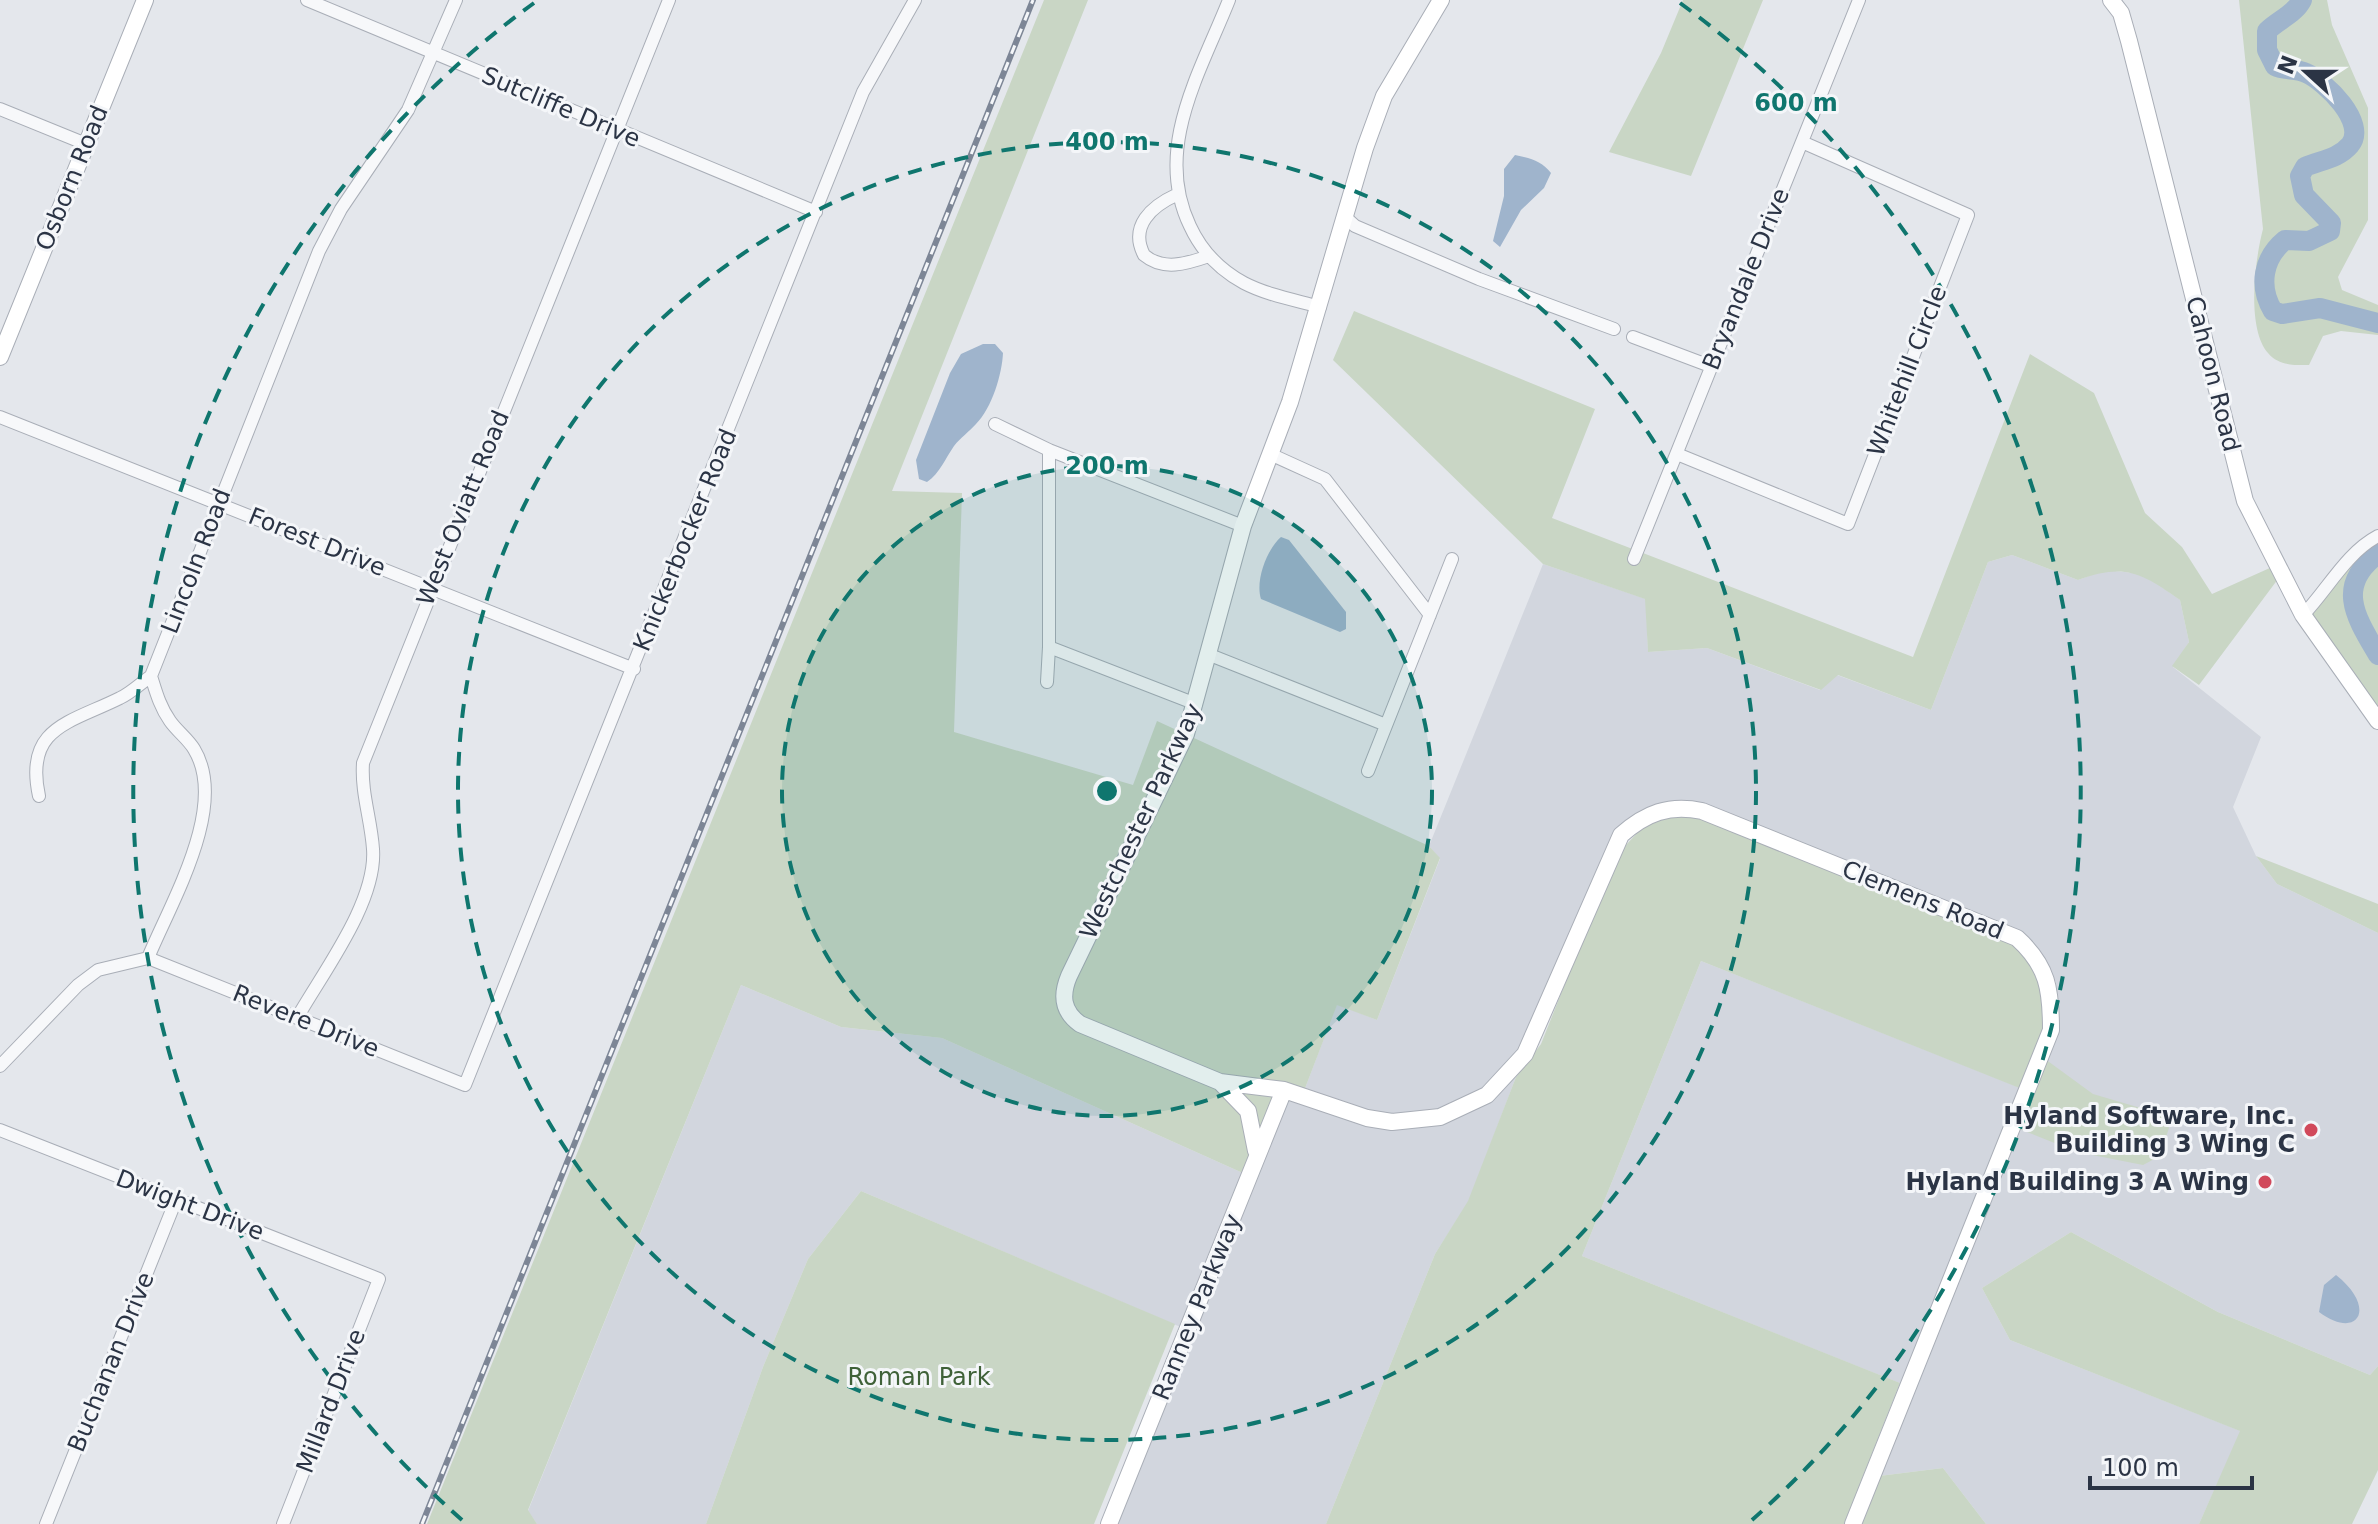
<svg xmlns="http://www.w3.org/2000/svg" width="2378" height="1524" viewBox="0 0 2378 1524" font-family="'DejaVu Sans',sans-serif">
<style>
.built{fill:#d2d6de}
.green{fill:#c9d6c5}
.water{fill:#9fb4cc}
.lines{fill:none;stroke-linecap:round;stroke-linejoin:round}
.river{stroke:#9fb4cc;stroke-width:20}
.street-casing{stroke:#a9aeb7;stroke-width:14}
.secondary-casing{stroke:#a9aeb7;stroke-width:18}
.street{stroke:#f7f8fa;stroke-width:12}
.secondary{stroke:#fff;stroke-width:16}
.rail-casing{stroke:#7d8696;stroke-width:6}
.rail{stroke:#f4f6f9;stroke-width:3;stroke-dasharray:9;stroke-linecap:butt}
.ring{fill:none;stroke:#0f766e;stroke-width:4;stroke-dasharray:14 10}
.poi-dot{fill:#d1495b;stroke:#f4f6f9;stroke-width:3}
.labels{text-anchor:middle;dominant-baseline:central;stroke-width:6;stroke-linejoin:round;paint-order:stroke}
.street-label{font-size:24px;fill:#2b3445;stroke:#f4f6f9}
.poi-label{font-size:24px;font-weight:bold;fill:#2b3445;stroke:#f4f6f9;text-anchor:end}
.park-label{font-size:24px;fill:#3f6138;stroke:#f4f6f9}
.centre{fill:#0f766e;stroke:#f4f6f9;stroke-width:4}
.ring-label{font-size:24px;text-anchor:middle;font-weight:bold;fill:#0f766e;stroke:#f4f6f9;stroke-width:6;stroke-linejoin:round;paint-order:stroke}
</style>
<rect width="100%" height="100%" fill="#e4e7ec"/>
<path class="built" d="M2012,555L2078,580L2105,570L2144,574L2180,600L2189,642L2173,667L2261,737L2233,807L2256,856L2277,884L2378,933V1366L2370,1375L2218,1312L2071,1232L1982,1288L2010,1340L2241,1431L2199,1524H1986L1943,1468L1879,1476L1912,1388L1582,1256L1701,961L2031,1092L2059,1023L2056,982L2037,949L1706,809L1619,831L1532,1035L1496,1081L1468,1100L1436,1112L1377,1115L1304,1091L1337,1004L1377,1020L1440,859L1429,846L1543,564L1646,599L1648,652L1707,648L1820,690L1837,675L1931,710L1988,562Z
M741,985L841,1027L942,1038L1245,1174L1183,1328L861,1191L808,1259L763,1367L706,1524H537L528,1511Z
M1516,1077L1469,1201L1435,1254L1326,1524H1115L1286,1096L1368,1125L1485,1102Z"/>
<path class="green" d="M1044,0H1088L892,491L962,493L954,732L1133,785L1157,721L1429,846L1440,858L1377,1020L1337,1005L1304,1091L1280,1083L1245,1174L942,1038L841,1027L741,985L528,1510L537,1524H427Z
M1683,0H1763L1691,176L1609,152L1661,53Z
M2239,0H2327L2332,25L2368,108V220L2338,277L2342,290L2378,305V335L2341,331L2323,336L2309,365C2294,365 2279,366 2268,353C2246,328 2255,259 2263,229Z
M1354,311L1595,409L1552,518L1913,657L2030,354L2094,393L2145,513L2182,547L2212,594L2272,567L2278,579L2199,685L2172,666L2189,642L2180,600C2141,572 2124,563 2078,580L2012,555L1988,562L1931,710L1838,675L1821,690L1707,648L1648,652L1645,599L1543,564L1333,360Z
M2378,532V728L2298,614L2353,546Z
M1678,813L1702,817L2014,942C2065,990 2044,1032 2022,1089L1701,961L1582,1256L1900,1383L1844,1524H1326L1435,1254L1468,1201L1516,1077L1541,1044L1609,873L1625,846L1640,830L1656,818Z
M2256,856L2378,904V933L2277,884Z
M2045,1059L2093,1094L2161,1114L2169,1128L2160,1156L2143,1165L2077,1152L2017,1128Z
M861,1191L1175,1324L1094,1524H706L763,1367L808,1259Z
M2071,1232L2218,1312L2370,1375L2378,1366V1470L2352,1524H2199L2240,1431L2010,1340L1982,1288Z
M1943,1468L1986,1524H1860L1879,1476Z"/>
<path class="water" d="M1515,155C1530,158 1542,161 1551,173L1544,188L1521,210L1500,247L1493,241L1504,196V169Z
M983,344H995L1003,353C1002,374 992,408 976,424C969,432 961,437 954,446C945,459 940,473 927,482L919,479L916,460L950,373L961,354Z
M1281,537L1289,540L1346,612V629L1340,632L1261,599C1255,581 1267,549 1281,537Z
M2336,1275C2378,1308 2358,1341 2319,1312L2324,1285Z"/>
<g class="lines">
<path class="river" d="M2302,0C2295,14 2278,20 2267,31V50L2275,66C2285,71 2296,68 2306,73C2325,81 2368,123 2350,145C2338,159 2321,160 2305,167L2300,176L2304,195L2331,223L2330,231L2309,241L2285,240C2263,258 2258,286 2273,311L2282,314L2320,308L2378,323
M2378,554C2334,586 2357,619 2378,655"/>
<defs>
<path id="street" d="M307,0L816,212
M1229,0C1200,73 1153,149 1190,226C1201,250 1220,270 1244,283C1267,295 1295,300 1320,307
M0,109L86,144
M1176,195C1152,206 1129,226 1144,255C1163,271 1186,264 1209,256
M1344,216L1355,226L1479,279L1614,329
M1633,337L1710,366
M0,417L634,669
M995,424L1049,450V647L1196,704
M1049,450L1243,526
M1270,454L1325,479L1430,615
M1677,454L1848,524L1968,215L1802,142
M1634,559L1859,0
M2303,615C2328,589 2346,553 2378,536
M1210,655L1386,725
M1047,682L1049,647
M1368,771L1452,559
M39,796C24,727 70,723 120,698C131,693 141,683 151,676
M148,958L465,1085L863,92L915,0
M148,958C171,902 229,806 194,749C188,739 177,731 170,721C160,707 156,692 151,676L319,251L341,209L408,110L456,0
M297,1018C323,972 377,902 373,849C371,819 361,793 363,763L669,0
M0,1066L78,985L98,970L148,958
M0,1130L379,1279L283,1524
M46,1524L176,1200"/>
<path id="secondary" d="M1441,0L1384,96L1365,148L1290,402L1243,526L1186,734L1069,976C1061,995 1062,1011 1080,1024L1220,1082L1284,1090L1367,1118L1392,1122L1440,1117L1487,1095L1525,1054L1621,835C1646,813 1669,804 1702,811L2017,938C2048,966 2051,990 2051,1030L1853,1524
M2111,0L2121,13L2129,41L2245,501L2303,615L2378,721
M0,357L145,0
M1221,1083L1248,1111L1256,1151
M1109,1524L1284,1090"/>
</defs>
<use href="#street" class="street-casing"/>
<use href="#secondary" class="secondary-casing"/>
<use href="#street" class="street"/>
<use href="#secondary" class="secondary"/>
<defs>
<path id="rail" d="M422,1524L1033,0"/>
</defs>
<use href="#rail" class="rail-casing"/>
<use href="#rail" class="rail"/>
</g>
<circle cx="1107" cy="791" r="325" fill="#0f766e" fill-opacity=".12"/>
<g class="ring">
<circle cx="1107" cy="791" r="325"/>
<circle cx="1107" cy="791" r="649"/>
<path d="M462 1520A974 974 0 0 1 534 3M1680 3A974 974 0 0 1 1752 1520"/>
</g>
<g class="poi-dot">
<circle cx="2311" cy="1130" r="8"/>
<circle cx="2265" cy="1182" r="8"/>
</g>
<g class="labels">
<g class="street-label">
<text transform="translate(561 107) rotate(23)">Sutcliffe Drive</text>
<text transform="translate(72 178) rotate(-68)">Osborn Road</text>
<text transform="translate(1746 279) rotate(-68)">Bryandale Drive</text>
<text transform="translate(1907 371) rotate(-69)">Whitehill Circle</text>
<text transform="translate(2213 374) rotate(76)">Cahoon Road</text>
<text transform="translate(463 508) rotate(-68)">West Oviatt Road</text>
<text transform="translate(685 540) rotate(-68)">Knickerbocker Road</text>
<text transform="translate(317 542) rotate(22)">Forest Drive</text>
<text transform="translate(196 561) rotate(-69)">Lincoln Road</text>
<text transform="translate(1141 821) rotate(-65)">Westchester Parkway</text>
<text transform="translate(1923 900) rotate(22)">Clemens Road</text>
<text transform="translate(306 1021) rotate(22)">Revere Drive</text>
<text transform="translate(190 1205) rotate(21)">Dwight Drive</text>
<text transform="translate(1197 1307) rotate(-68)">Ranney Parkway</text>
<text transform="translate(111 1362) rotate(-68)">Buchanan Drive</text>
<text transform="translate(331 1401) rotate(-69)">Millard Drive</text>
</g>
<g class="poi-label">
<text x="2295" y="1116">Hyland Software, Inc.<tspan x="2295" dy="28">Building 3 Wing C</tspan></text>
<text x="2249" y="1182">Hyland Building 3 A Wing</text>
</g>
<g class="park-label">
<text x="919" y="1377">Roman Park</text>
</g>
</g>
<circle cx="1107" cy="791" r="12" class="centre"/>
<g class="ring-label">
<text x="1796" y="111">600 m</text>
<text x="1107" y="150">400 m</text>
<text x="1107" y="474">200 m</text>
</g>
<g transform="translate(2306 72) rotate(291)" stroke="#f4f6f9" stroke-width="6" paint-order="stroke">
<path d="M0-6L14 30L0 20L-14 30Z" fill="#2b3445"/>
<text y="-12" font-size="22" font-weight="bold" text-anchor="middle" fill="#2b3445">N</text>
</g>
<path d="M2090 1476v12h162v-12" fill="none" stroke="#2b3445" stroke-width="4"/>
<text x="2102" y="1476" font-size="24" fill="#2b3445" stroke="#f4f6f9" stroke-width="6" paint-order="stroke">100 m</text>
</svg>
